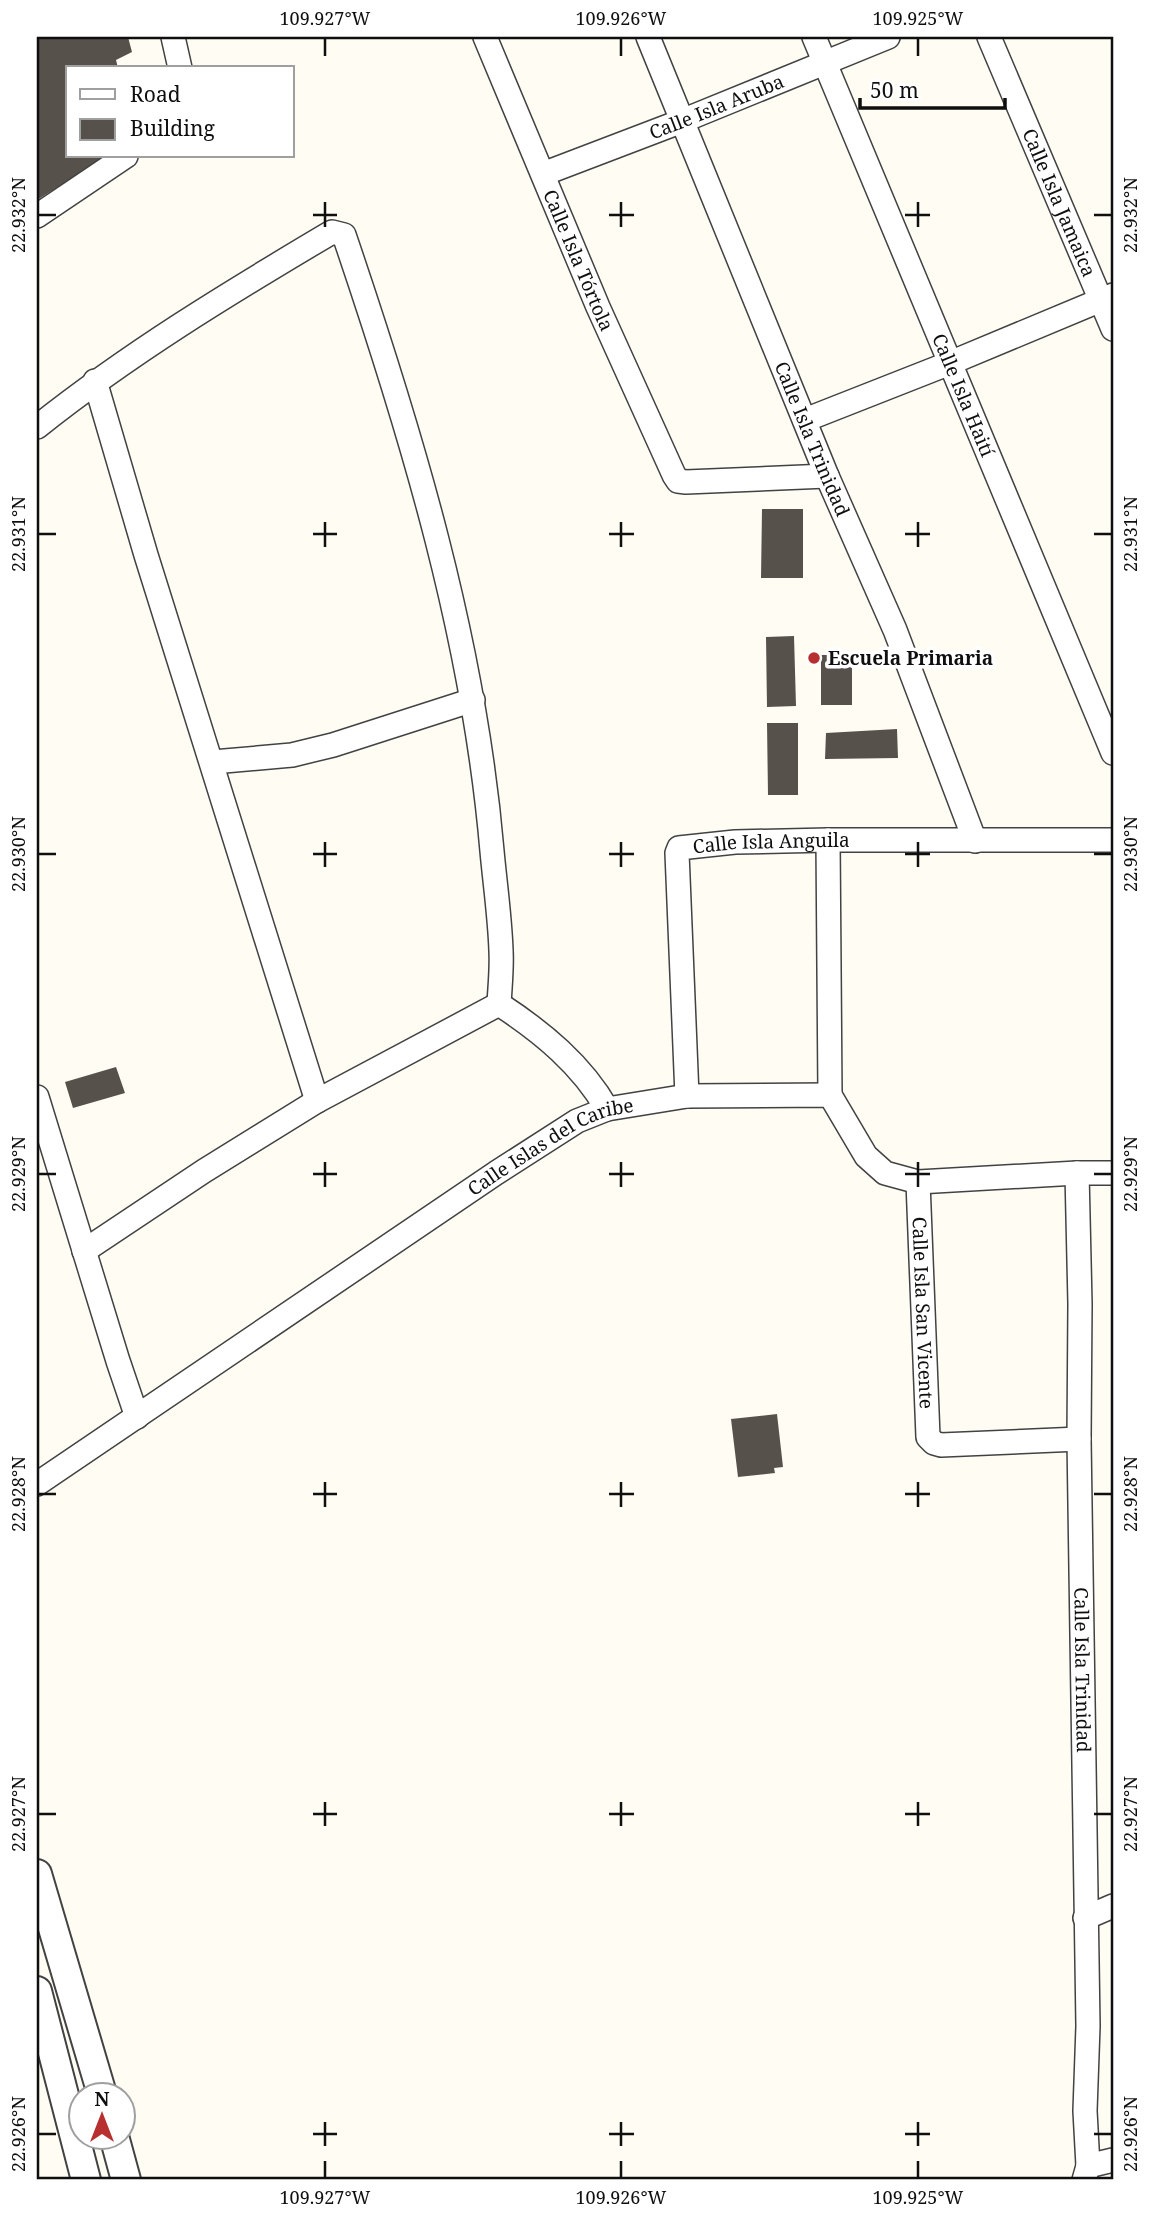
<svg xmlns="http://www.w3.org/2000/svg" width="1150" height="2217" viewBox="0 0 1150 2217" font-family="'Noto Serif',serif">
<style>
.building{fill:#57514c}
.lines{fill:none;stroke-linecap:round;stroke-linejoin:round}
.minor-casing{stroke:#424242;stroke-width:26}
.tertiary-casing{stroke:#424242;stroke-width:32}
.minor{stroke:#fff;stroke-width:23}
.tertiary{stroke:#fff;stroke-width:28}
.ticks{fill:none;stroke:#0f0f0f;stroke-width:2.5}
.poi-dot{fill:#b82f30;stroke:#fff;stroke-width:2.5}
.labels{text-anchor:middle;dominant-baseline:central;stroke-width:7;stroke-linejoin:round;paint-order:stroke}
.street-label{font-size:19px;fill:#0f0f0f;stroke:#fff}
.poi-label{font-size:19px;font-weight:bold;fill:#0f0f0f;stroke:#fff;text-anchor:start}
.neatline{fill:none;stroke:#0f0f0f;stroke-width:2.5}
.ticks-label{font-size:18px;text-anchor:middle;fill:#0f0f0f}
</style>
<rect width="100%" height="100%" fill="#fefcf3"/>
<path class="building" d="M37,37H128L132,52L116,60L118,68H68V156H107L37,200Z
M762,509H803V578H761Z
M794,636L796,706L767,707L766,637Z
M821,655H852V705H821Z
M767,723H798V795H768Z
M897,729L898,758L825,759L826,733Z
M116,1067L125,1093L73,1108L65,1082Z
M777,1414L783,1467L774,1468L775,1473L738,1477L731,1419Z"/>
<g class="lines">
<defs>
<g id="minor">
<path d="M173,37L180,68"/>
<path id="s1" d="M485,37L598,307L674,475L678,481L686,482L827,476"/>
<path id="s2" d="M648,37L827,476L895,630L975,841"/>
<path id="s3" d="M814,37L1113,753"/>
<path id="s4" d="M989,37L1113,329"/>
<path id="s5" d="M543,174L682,121L888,37"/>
<path d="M37,216L126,156"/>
<path d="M95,381L146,555L317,1101"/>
<path d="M805,420L950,363L1113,295"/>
<path d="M37,427C130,353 229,293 332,232L344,235C412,435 474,640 492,851C495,884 500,918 501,951C502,968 500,986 499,1004"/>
<path d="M213,762L292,755L333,745L473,700"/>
<path d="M828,840L830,1095"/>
<path d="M499,1004C542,1032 582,1065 607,1109"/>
<path id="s6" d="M687,1096L677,853L679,848L735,842L828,840H1113"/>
<path d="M37,1097L118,1361L137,1417"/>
<path id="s7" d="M1077,1173L1080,1304L1079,1439L1088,2026L1085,2111L1088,2166"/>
<path id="s8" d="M918,1182L928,1437L934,1443L941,1445L1079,1439"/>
<path d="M84,1251L204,1171L317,1101L499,1004"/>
<path id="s9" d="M37,1484L496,1173L577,1121L607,1109L687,1096L830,1095L866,1156L885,1173L918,1182L1077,1173H1113"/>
<path d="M1085,1918L1113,1906"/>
<path d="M1084,2180L1088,2166L1113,2160"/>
</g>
<path id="tertiary" d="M37,1874L102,2094
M37,1991L86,2180
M114,2136L126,2180"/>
</defs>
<use href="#minor" class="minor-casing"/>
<use href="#tertiary" class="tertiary-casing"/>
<use href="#minor" class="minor"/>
<use href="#tertiary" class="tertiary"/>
</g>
<path class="ticks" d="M325,38V56M621,38V56M918,38V56M325,202V227M621,202V227M918,202V227M38,215H56M313,215H337M609,215H634M905,215H930M1094,215H1112M325,522V547M621,522V547M918,522V547M38,534H56M313,534H337M609,534H634M905,534H930M1094,534H1112M325,842V867M621,842V867M918,842V867M38,854H56M313,854H337M609,854H634M905,854H930M1094,854H1112M325,1162V1187M621,1162V1187M918,1162V1187M38,1174H56M313,1174H337M609,1174H634M905,1174H930M1094,1174H1112M325,1482V1507M621,1482V1507M918,1482V1507M38,1494H56M313,1494H337M609,1494H634M905,1494H930M1094,1494H1112M325,1802V1826M621,1802V1826M918,1802V1826M38,1814H56M313,1814H337M609,1814H634M905,1814H930M1094,1814H1112M325,2122V2146M621,2122V2146M918,2122V2146M38,2134H56M313,2134H337M609,2134H634M905,2134H930M1094,2134H1112M325,2161V2178M621,2161V2178M918,2161V2178"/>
<circle class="poi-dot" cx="814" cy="658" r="7"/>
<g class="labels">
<g class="street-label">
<text stroke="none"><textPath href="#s5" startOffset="186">Calle Isla Aruba</textPath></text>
<text stroke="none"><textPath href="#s4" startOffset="180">Calle Isla Jamaica</textPath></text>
<text stroke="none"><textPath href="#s1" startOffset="242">Calle Isla Tórtola</textPath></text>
<text stroke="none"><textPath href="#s3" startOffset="388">Calle Isla Haití</textPath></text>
<text stroke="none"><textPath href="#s2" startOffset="434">Calle Isla Trinidad</textPath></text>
<text stroke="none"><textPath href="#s6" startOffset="341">Calle Isla Anguila</textPath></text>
<text stroke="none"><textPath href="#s9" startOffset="616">Calle Islas del Caribe</textPath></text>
<text stroke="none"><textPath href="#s8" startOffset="131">Calle Isla San Vicente</textPath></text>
<text stroke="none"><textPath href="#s7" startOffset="497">Calle Isla Trinidad</textPath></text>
</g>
<g class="poi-label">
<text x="828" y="658">Escuela Primaria</text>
</g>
</g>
<rect width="1150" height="2217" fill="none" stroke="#ffffff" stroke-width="77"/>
<rect x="66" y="66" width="228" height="91" fill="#ffffff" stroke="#9f9f9f" stroke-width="2"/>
<rect x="80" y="89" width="35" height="10" fill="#ffffff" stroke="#9f9f9f" stroke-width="2"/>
<text x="130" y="102" font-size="21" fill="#0f0f0f">Road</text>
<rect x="80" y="119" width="35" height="21" fill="#57514c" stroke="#9f9f9f" stroke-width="2"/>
<text x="130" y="136" font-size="21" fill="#0f0f0f">Building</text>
<g transform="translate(102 2116)"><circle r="33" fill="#ffffff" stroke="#9f9f9f" stroke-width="2"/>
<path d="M0-5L12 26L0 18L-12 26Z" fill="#b82f30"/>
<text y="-10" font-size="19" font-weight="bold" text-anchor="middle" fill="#0f0f0f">N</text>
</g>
<path d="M860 98v10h145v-10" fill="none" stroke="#0f0f0f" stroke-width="3.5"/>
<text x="870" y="98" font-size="21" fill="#0f0f0f" stroke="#ffffff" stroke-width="5" paint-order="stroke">50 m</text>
<rect x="38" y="38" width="1074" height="2140" class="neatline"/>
<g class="ticks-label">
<text x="325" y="25">109.927°W</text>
<text x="621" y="25">109.926°W</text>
<text x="918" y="25">109.925°W</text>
<text transform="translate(19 215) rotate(-90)" y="6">22.932°N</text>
<text transform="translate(1131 215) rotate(-90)" y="6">22.932°N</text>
<text transform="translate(19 534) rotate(-90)" y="6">22.931°N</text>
<text transform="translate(1131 534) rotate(-90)" y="6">22.931°N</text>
<text transform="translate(19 854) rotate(-90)" y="6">22.930°N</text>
<text transform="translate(1131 854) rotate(-90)" y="6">22.930°N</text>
<text transform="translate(19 1174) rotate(-90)" y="6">22.929°N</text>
<text transform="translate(1131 1174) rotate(-90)" y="6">22.929°N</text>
<text transform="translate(19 1494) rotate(-90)" y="6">22.928°N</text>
<text transform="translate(1131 1494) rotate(-90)" y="6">22.928°N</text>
<text transform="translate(19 1814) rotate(-90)" y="6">22.927°N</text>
<text transform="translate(1131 1814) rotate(-90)" y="6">22.927°N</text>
<text transform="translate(19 2134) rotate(-90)" y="6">22.926°N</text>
<text transform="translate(1131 2134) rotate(-90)" y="6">22.926°N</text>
<text x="325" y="2204">109.927°W</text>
<text x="621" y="2204">109.926°W</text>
<text x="918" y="2204">109.925°W</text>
</g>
</svg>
